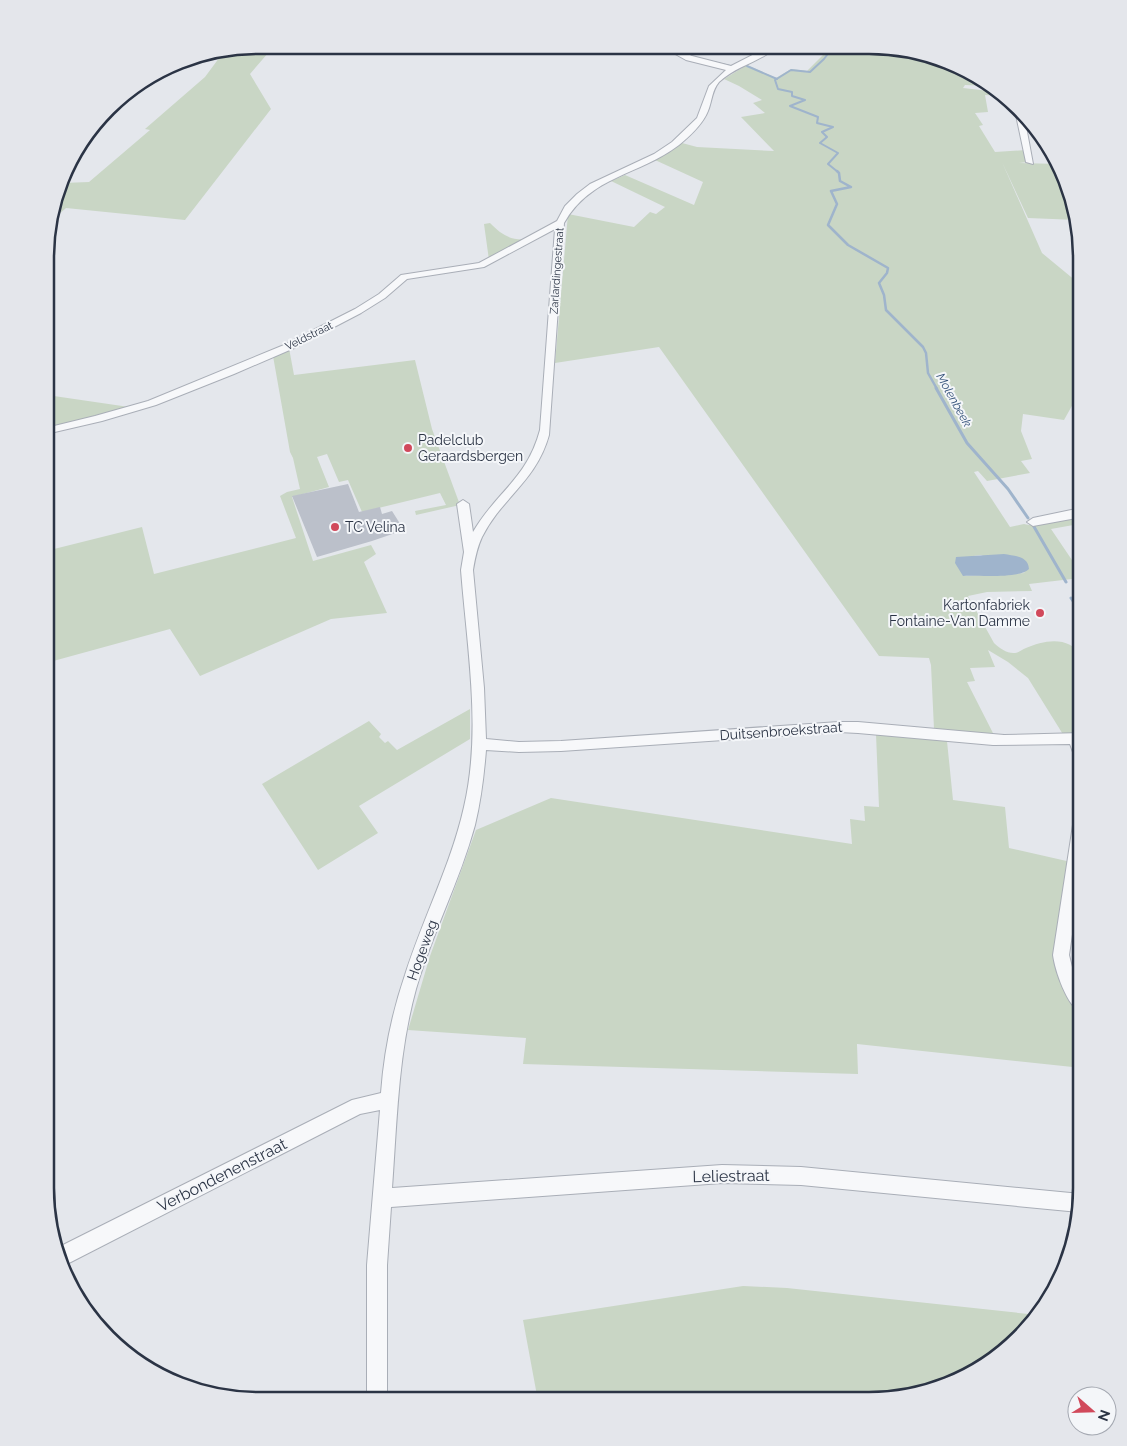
<svg xmlns="http://www.w3.org/2000/svg" width="1127" height="1446" viewBox="0 0 1127 1446" font-family="Raleway,sans-serif">
<style>
.green{fill:#c9d6c5;fill-rule:evenodd}
.water{fill:#9fb4cc}
.lines{fill:none;stroke-linecap:round;stroke-linejoin:round}
.stream-far2{stroke:#9fb4cc;stroke-width:2}
.stream-far1{stroke:#9fb4cc;stroke-width:2.5}
.stream{stroke:#9fb4cc;stroke-width:3}
.building{fill:#bbc0ca}
.minor-casing{stroke:#a9aeb7;stroke-width:2}
.minor{fill:#f7f8fa;fill-rule:evenodd}
.poi-dot{fill:#d1495b;stroke:#f4f6f9;stroke-width:2}
.labels{text-anchor:middle;dominant-baseline:central;stroke-width:4;stroke-linejoin:round;paint-order:stroke}
.far-street-label{font-size:11px;fill:#2b3445;stroke:#f4f6f9}
.far-water-label{font-size:12px;font-style:italic;fill:#34527a;stroke:#f4f6f9}
.poi-label{font-size:14px;fill:#2b3445;stroke:#f4f6f9;text-anchor:start}
.street-label{font-size:14px;fill:#2b3445;stroke:#f4f6f9}
.near-street-label{font-size:16px;fill:#2b3445;stroke:#f4f6f9}
.rim{fill:none;stroke:#2b3445;stroke-width:2.5}
</style>
<rect width="100%" height="100%" fill="#e4e7ec"/>
<path class="green" d="M258,45H275L250,74L271,109L185,220L66,208L49,223L63,183L89,182L150,130L145,129L205,77L225,50Z
M831,47H897L988,81L992,86L965,85L963,88L998,92L1002,96L985,95L988,112L975,113L983,125L979,126L995,152L1026,150L1028,162L1019,163L1059,164L1075,203L1077,220L1028,218L1002,162L1042,253L1082,286V371H1076L1082,374V392L1078,395L1064,420L1023,414L1021,431L1032,459L1021,461L1030,473L987,481L978,471L974,472L1010,527L1024,524L1029,525L1072,515L1079,524L1051,529L1074,563L1082,562V571H1078L1080,578L1029,584L1032,591L987,592L968,596L994,643C999,648 1008,654 1015,653C1018,653 1023,649 1026,648C1044,640 1070,635 1082,657V734L1064,736L1028,678L1008,662L988,650L995,667L970,668L975,681L967,682L995,737L934,729L931,665L929,658L879,656L659,347L555,363L568,214L634,227L650,212L656,214L665,207L611,181L625,175L694,205L703,182L655,160L682,143L697,147L774,151L741,117L765,113L753,103L762,100L739,86L724,79L747,65L776,78L791,69L807,71ZM981,555L1025,573L964,576L973,556Z
M490,223C502,235 511,241 528,239L489,260L484,224Z
M289,348L294,375L415,360L432,429L460,505L416,515L415,511L446,505L440,493L362,512L348,480L339,482L327,454L317,457L329,487L292,497L313,561L371,545L376,554L364,562L387,613L331,619L200,676L170,629L46,663V551L142,527L154,574L296,538L280,496L287,492L300,489L293,458L290,452L273,356Z
M47,395L129,407L46,430Z
M470,709V739L359,806L378,833L318,870L262,784L369,721L381,734L379,737L385,743L388,741L397,750Z
M876,734L947,741L953,800L1005,807L1009,848L1071,862L1065,993L1082,1016V1068L857,1044L858,1074L523,1064L526,1038L408,1030L430,956L476,830L551,798L852,844L850,819L865,821L864,806L879,807Z
M1082,864V1000L1074,978L1072,964Z
M743,1286L787,1288L1038,1315L1020,1339L975,1373L883,1401H538L523,1320Z"/>
<path class="water" d="M1004,554C1015,556 1028,556 1029,569C1020,579 978,575 963,576L955,563L956,557Z"/>
<g class="lines">
<path class="stream-far2" d="M671,46L680,51
M833,47L824,59L810,72L791,70L775,80L778,89L792,92V96L805,100L790,106L818,117L817,123L833,127L822,132L827,137L820,143L838,153L828,164L838,172
M700,59L730,66
M747,66L777,79"/>
<path class="stream-far1" d="M837,171L839,173L840,181L851,187L831,191L837,204L828,225L848,245L888,268L887,273L879,283L884,295L886,310L923,347L926,353L928,373L937,389"/>
<path class="stream" d="M936,388L967,443L1008,489L1028,518
M1033,525L1066,582
M1071,598L1079,610"/>
</g>
<path class="building" d="M348,484L359,512L380,507L382,514L392,511L404,530L372,541L317,557L292,496Z"/>
<g class="lines">
<defs>
<path id="minor" d="M661,46H670L692,56L731,66L770,46L777,47C760,62 736,66 719,82C712,90 712,101 708,111C703,124 690,136 679,145C640,175 590,176 564,223L549,435C536,482 502,497 482,537C477,548 475,558 473,570L484,688L486,739L519,742L561,741L839,722H858L1004,735L1082,733V764L1077,763L1070,744L993,745L858,733L839,732L561,751L519,752L486,750C484,775 481,800 475,825C460,881 432,933 416,989C398,1054 397,1121 392,1188L722,1165L801,1167L1081,1194L1082,1202L1079,1212L801,1185L722,1183L391,1207L387,1265V1401H367V1265L380,1110L360,1114L65,1265L62,1266L55,1249L352,1100L381,1093C384,1052 392,1013 405,975C423,918 451,865 464,807C482,730 467,648 461,570L464,552L457,504L463,500L469,504L473,532C496,492 527,479 540,430L555,229L484,267L407,279L385,298L361,313L292,349L234,374L156,405L102,421L46,434V428L95,416L148,401L284,345L355,309L379,294L401,275L479,263L557,221L565,206L577,194L590,184L654,154L672,142L697,118L709,86L726,70L686,60Z
M1018,113L1025,121L1033,164L1026,162L1016,115Z
M1076,509H1082V517L1033,526L1027,522L1033,518Z
M1082,806V866L1069,955L1074,975L1082,990V1013C1067,1007 1055,970 1053,955L1075,812L1077,808Z"/>
</defs>
<use href="#minor" class="minor-casing"/>
<use href="#minor" class="minor"/>
</g>
<g class="poi-dot">
<circle cx="408" cy="448" r="5"/>
<circle cx="335" cy="527" r="5"/>
<circle cx="1040" cy="613" r="5"/>
</g>
<g class="labels">
<g class="far-street-label">
<text transform="translate(557 271) rotate(-86)">Zarlardingestraat</text>
<text transform="translate(309 336) rotate(-26)">Veldstraat</text>
</g>
<g class="far-water-label">
<text transform="translate(954 400) rotate(61)">Molenbeek</text>
</g>
<g class="poi-label">
<text x="418" y="440">Padelclub<tspan x="418" dy="16">Geraardsbergen</tspan></text>
<text x="345" y="527">TC Velina</text>
<text x="1030" y="605" text-anchor="end">Kartonfabriek<tspan x="1030" dy="16">Fontaine-Van Damme</tspan></text>
</g>
<g class="street-label">
<text transform="translate(781 731) rotate(-4)">Duitsenbroekstraat</text>
<text transform="translate(422 950) rotate(-70)">Hogeweg</text>
</g>
<g class="near-street-label">
<text transform="translate(222 1175) rotate(-27)">Verbondenenstraat</text>
<text transform="translate(731 1176) rotate(-1)">Leliestraat</text>
</g>
</g>
<path d="M0 0H1127V1446H0ZM258 54H869A204 204 0 0 1 1073 258V1188A204 204 0 0 1 869 1392H258A204 204 0 0 1 54 1188V258A204 204 0 0 1 258 54Z" fill="#e4e6eb" fill-rule="evenodd"/>
<path class="rim" d="M258 54H869A204 204 0 0 1 1073 258V1188A204 204 0 0 1 869 1392H258A204 204 0 0 1 54 1188V258A204 204 0 0 1 258 54Z"/>
<g transform="translate(1092 1411) rotate(110)"><circle r="24" fill="#f4f6f9" stroke="#a4a8b1"/>
<path d="M0-4L9 19L0 12L-9 19Z" fill="#d1495b"/>
<text y="-8" font-size="14" font-weight="bold" text-anchor="middle" fill="#2b3445">N</text>
</g>
</svg>
